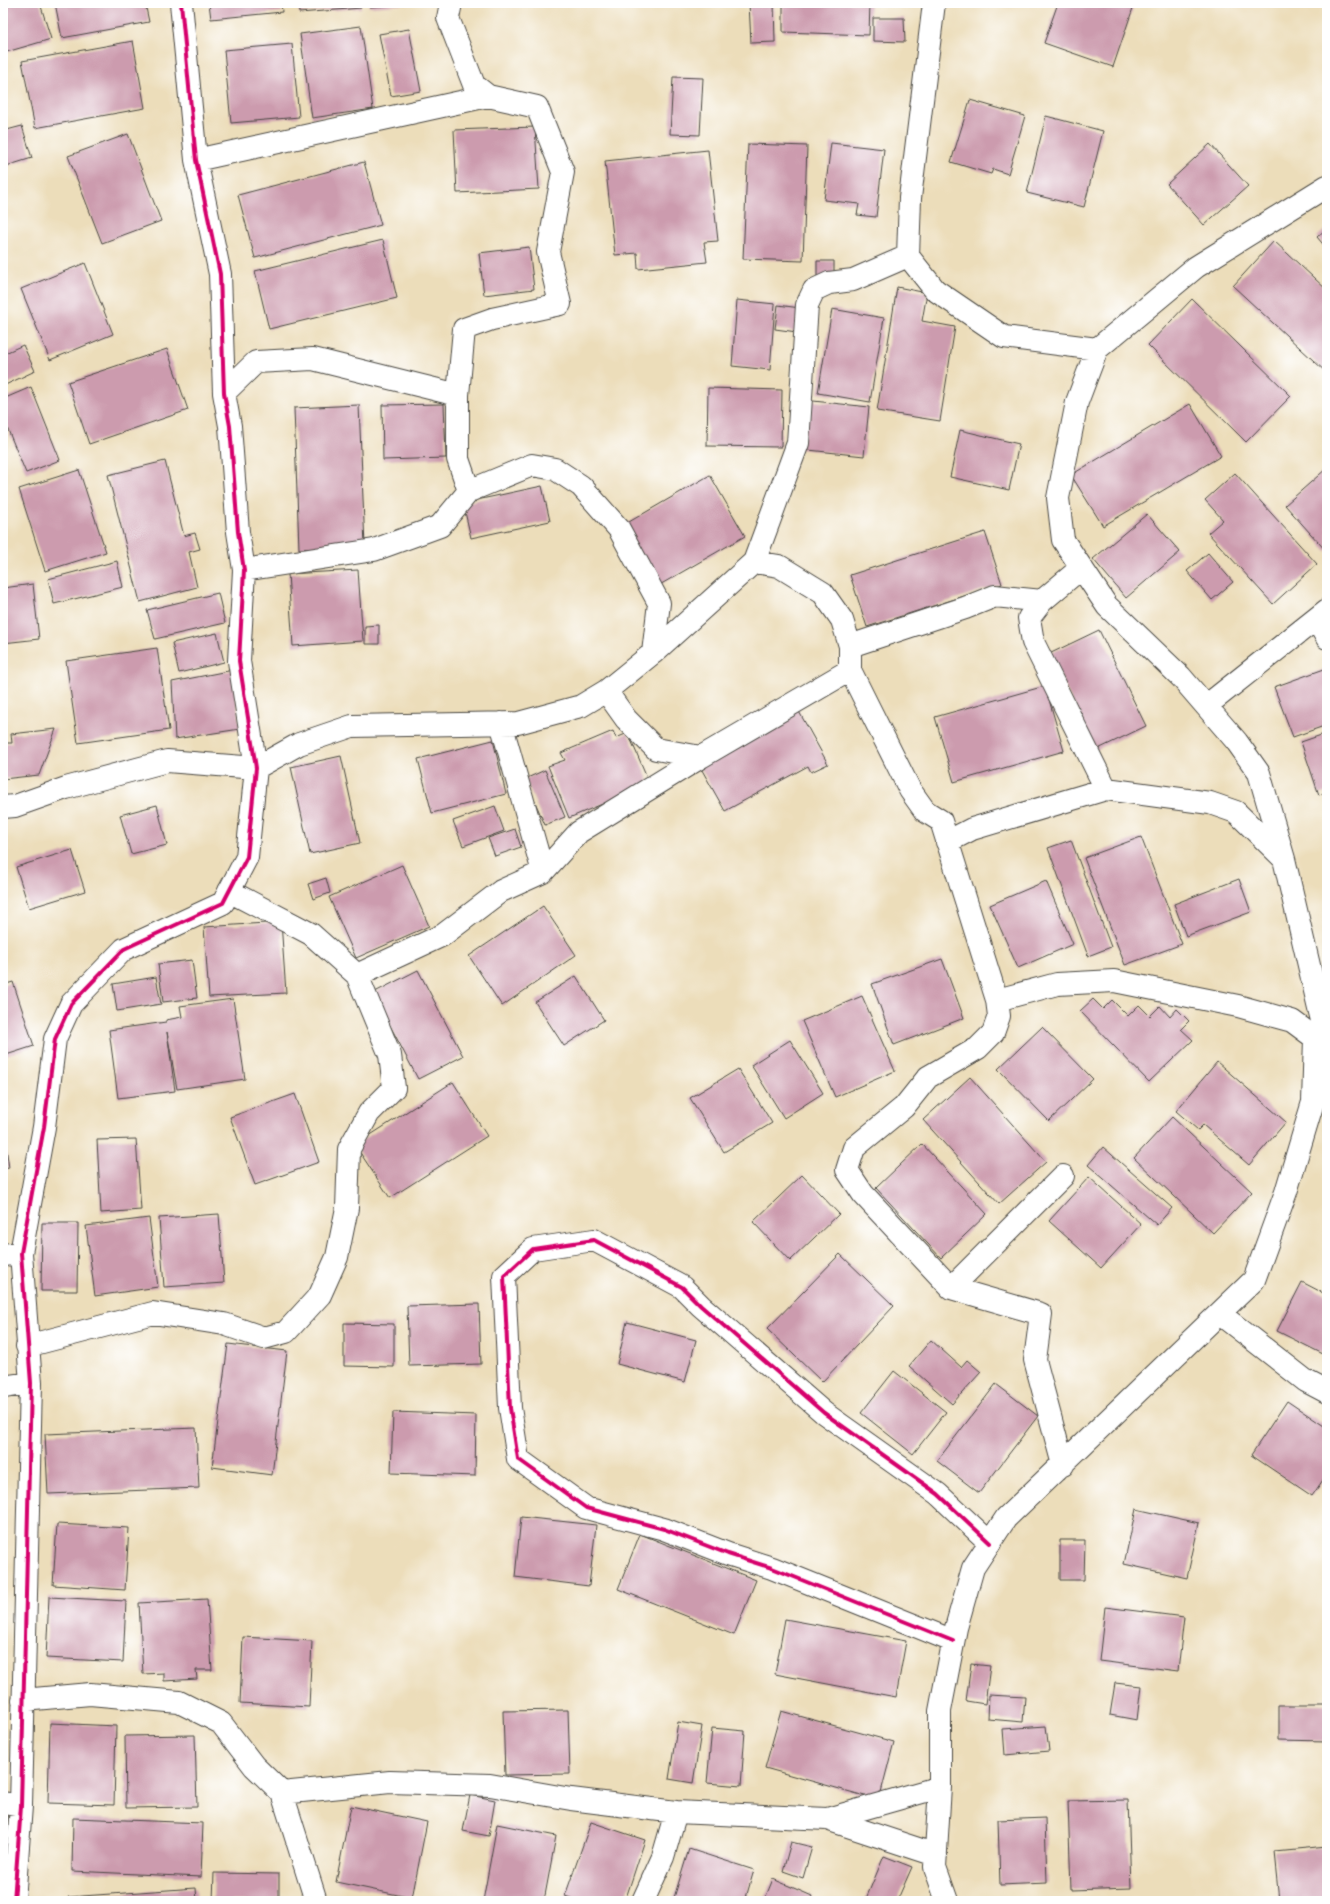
<svg xmlns="http://www.w3.org/2000/svg" width="1330" height="1904" viewBox="0 0 1330 1904" font-family="'IM FELL Double Pica',serif">
<style>
.building{fill:#cc9bae}
.lines{fill:none;stroke-linecap:round;stroke-linejoin:round}
.minor-casing{stroke:#484640;stroke-width:24}
.minor{stroke:#fff;stroke-width:22}
.cycleway-casing{stroke:#fff;stroke-width:6}
.cycleway{stroke:#d6006c;stroke-width:4}
</style>
<rect width="100%" height="100%" fill="#fff"/>
<filter id="ink" filterUnits="userSpaceOnUse"><feTurbulence type="fractalNoise" baseFrequency=".025" numOctaves="2"/><feDisplacementMap in="SourceGraphic" scale="8" xChannelSelector="R" yChannelSelector="G"/><feConvolveMatrix kernelMatrix="1 2 1 2 8 2 1 2 1" color-interpolation-filters="sRGB"/></filter>
<filter id="wash" filterUnits="userSpaceOnUse"><feTurbulence type="fractalNoise" baseFrequency=".012" numOctaves="4" result="noise"/><feDisplacementMap in="SourceGraphic" scale="16" xChannelSelector="R" yChannelSelector="G"/><feGaussianBlur stdDeviation="0.9" result="paint"/><feColorMatrix in="noise" values="0 0 0 0 0 0 0 0 0 0 0 0 0 0 0 0 0 1.4 0 .05"/><feComposite in="paint" operator="in"/></filter>
<g filter="url(#wash)">
<rect width="100%" height="100%" fill="#ecddba"/>
<g id="blocks">
<path class="building" d="M3,3H40L51,39L3,53Z
M55,3H145L149,22L62,38Z
M209,3H281L282,12L211,19Z
M298,3H361V8L299,13Z
M369,3H410V4L369,7Z
M749,3H774L775,42L751,43Z
M783,3H870L869,35L783,32Z
M1058,3H1120L1133,8L1113,67L1044,43Z
M873,18H904L905,42L873,41Z
M361,26L373,109L312,118L300,34Z
M409,29L421,91L391,96L379,34Z
M133,41L145,108L35,128L22,61Z
M292,44L299,117L231,123L224,50Z
M673,77L703,78L700,135L670,134Z
M970,100L1025,116L1008,174L993,169L991,174L951,162Z
M1046,116L1103,131L1084,207L1027,193Z
M22,126L32,158L3,167V131Z
M535,127L539,189L457,193L454,130Z
M128,134L161,221L102,243L68,156Z
M831,143L884,149L876,217L857,215L859,204L824,200Z
M748,144L807,146L803,261L743,259Z
M1210,144L1248,186L1204,225L1167,184Z
M708,150L718,241L704,242L707,262L638,269L637,253L615,255L605,161Z
M364,162L381,225L255,258L238,195Z
M1327,228V249L1317,237Z
M383,240L397,298L269,329L255,271Z
M1274,241L1327,290V373L1233,286Z
M529,247L534,289L484,295L479,253Z
M817,261H834V280H817Z
M85,263L113,334L50,360L21,289Z
M897,287L927,293L922,321L955,327L940,421L877,411Z
M1192,299L1291,396L1246,442L1148,345Z
M737,300L775,304L770,370L732,366Z
M778,305L800,308L797,332L775,329Z
M832,309L884,318L870,402L818,393Z
M23,345L35,371L3,386V354Z
M167,349L188,410L89,444L68,382Z
M31,387L60,460L26,473L3,418V399Z
M708,388L782,390L781,447L707,446Z
M804,400L869,407L864,456L799,449Z
M444,404L446,458L383,460L382,405Z
M1190,404L1221,456L1103,526L1071,475Z
M359,405L365,546L299,549L294,408Z
M960,430L1019,444L1009,490L950,477Z
M165,461L184,536L195,533L200,549L189,552L197,587L140,602L108,475Z
M1327,468V552L1285,505Z
M79,470L106,552L45,571L19,489Z
M1235,473L1317,564L1273,604L1208,533L1223,520L1205,500Z
M710,475L745,536L656,587L622,526Z
M542,486L550,521L471,538L463,503Z
M1147,514L1180,552L1126,598L1093,559Z
M985,532L1002,584L867,627L850,575Z
M1208,553L1233,582L1212,600L1187,571Z
M117,561L123,587L54,604L48,579Z
M358,570L363,641L293,646L288,574Z
M33,584L39,639L3,643V588Z
M218,593L225,623L155,639L147,610Z
M379,625V644H365V626Z
M1099,630L1146,726L1096,750L1049,654Z
M217,633L224,662L179,673L172,643Z
M157,648L169,730L78,743L66,661Z
M1327,668V725L1293,737L1274,687Z
M233,670L240,729L175,739L172,682Z
M1045,686L1064,751L954,782L935,717Z
M797,708L828,764L811,772L808,766L725,811L698,763Z
M56,729L39,775L3,779V743H12L11,734Z
M613,731L616,738L628,733L650,784L569,818L548,766L565,760L561,753Z
M1327,733V792L1319,795L1301,742Z
M493,740L506,794L432,813L418,759Z
M341,756L360,843L310,854L291,767Z
M545,770L565,817L545,825L525,779Z
M157,805L167,845L131,854L120,815Z
M495,806L504,831L463,846L453,821Z
M515,829L521,847L495,856L488,838Z
M1141,837L1182,944L1125,965L1084,858Z
M1071,840L1111,947L1088,956L1048,848Z
M72,850L85,891L29,908L16,867Z
M402,865L429,926L356,958L329,897Z
M326,878L330,893L313,899L308,884Z
M1239,879L1251,912L1186,936L1174,904Z
M1046,881L1073,944L1018,968L990,905Z
M543,906L576,955L502,1006L469,956Z
M281,922L286,993L209,997L204,927Z
M942,959L964,1018L894,1045L872,984Z
M192,960L197,998L163,1002L158,964Z
M418,970L463,1056L418,1079L373,993Z
M576,976L604,1020L564,1046L535,1002Z
M156,977L161,1004L117,1011L113,984Z
M13,982L34,1046L3,1056V985Z
M862,996L895,1071L835,1097L802,1021Z
M233,999L245,1079L177,1089L167,1032L175,1091L118,1098L109,1030L166,1022V1020L182,1017L180,1006Z
M1093,999L1103,1009L1112,1000L1128,1016L1139,1005L1150,1016L1160,1006L1170,1017L1177,1009L1189,1021L1181,1029L1193,1040L1149,1082L1080,1011Z
M1042,1027L1093,1079L1049,1121L998,1069Z
M790,1040L823,1093L784,1118L751,1065Z
M1217,1062L1286,1122L1249,1165L1203,1125L1198,1130L1176,1111Z
M738,1069L772,1123L724,1152L690,1098Z
M970,1077L1046,1162L999,1204L923,1120Z
M453,1082L487,1136L390,1198L355,1145Z
M295,1094L319,1162L255,1185L230,1117Z
M1172,1117L1252,1192L1213,1233L1134,1158Z
M3,1139H5L9,1168L3,1169Z
M136,1139L141,1210L101,1213L97,1140Z
M922,1144L987,1214L941,1258L876,1188Z
M1103,1147L1172,1208L1157,1225L1088,1165Z
M802,1175L839,1214L790,1261L753,1222Z
M1089,1177L1141,1224L1101,1268L1049,1221Z
M219,1214L224,1283L164,1287L159,1218Z
M149,1218L158,1287L95,1296L86,1226Z
M42,1223H78L77,1291H41Z
M840,1254L894,1306L822,1382L767,1329Z
M1302,1282L1327,1295V1356L1277,1331Z
M479,1304L481,1364L409,1366L407,1306Z
M627,1322L696,1340L685,1382L617,1364Z
M344,1323L394,1324V1367L344,1366Z
M931,1340L961,1367L967,1360L981,1372L952,1404L909,1366Z
M228,1344L287,1351L272,1475L212,1467Z
M894,1371L946,1412L913,1454L861,1413Z
M996,1384L1038,1416L979,1493L937,1461Z
M1287,1401L1327,1428V1474L1312,1496L1251,1455Z
M393,1412L476,1415L475,1476L391,1473Z
M196,1428L199,1488L48,1494L45,1434Z
M1136,1509L1199,1523L1187,1578L1124,1564Z
M521,1517L596,1525L589,1586L515,1577Z
M57,1524L129,1528L125,1590L53,1585Z
M640,1534L756,1580L734,1635L618,1589Z
M1060,1540H1085L1084,1580H1060Z
M49,1597L126,1601L123,1662L46,1658Z
M207,1599L212,1670H196L197,1679L164,1681V1673L143,1674L139,1603Z
M1105,1607L1184,1617L1178,1671L1099,1661Z
M785,1619L906,1641L896,1697L775,1674Z
M243,1637L312,1641L309,1707L240,1703Z
M971,1664L990,1666L985,1704L966,1701Z
M1115,1683L1141,1686L1137,1720L1110,1715Z
M989,1695L1025,1697L1023,1722L988,1719Z
M1279,1705H1327V1741L1279,1740Z
M568,1710L570,1774L505,1775L503,1711Z
M781,1711L894,1742L879,1800L765,1768Z
M678,1722L702,1726L693,1783L669,1779Z
M50,1723L116,1726L114,1805L48,1803Z
M1046,1726L1049,1751L1005,1755L1003,1729Z
M712,1728L745,1731L741,1786L707,1783Z
M195,1735L197,1807L126,1808L125,1736Z
M470,1795L495,1800L489,1836L463,1831Z
M1128,1800L1131,1888L1071,1890L1068,1801Z
M351,1806L427,1822L412,1898L336,1882Z
M73,1818L203,1823L201,1877L72,1871Z
M1045,1818L1047,1883L1000,1885L998,1820Z
M591,1822L645,1840L625,1901H579L565,1896Z
M497,1824L556,1836L544,1901H483Z
M791,1842L812,1847L803,1878L783,1871Z
M1327,1847V1901H1279L1274,1852Z
M689,1849L754,1870L745,1901H673Z
M884,1856L912,1867L897,1901H865Z
M214,1873L279,1874V1901H213Z
M773,1879L812,1896L810,1901H764Z
M196,1888L197,1901H69L68,1897Z"/>
</g>
</g>
<g filter="url(#ink)">
<use href="#blocks" fill-opacity="0" stroke="#484640" stroke-width="1"/>
<g class="lines">
<defs>
<path id="minor" d="M451,3L448,18L474,85L488,96L537,107L563,172L548,252L560,304L492,319L464,329L458,395V459L469,491
M934,3L910,198L908,256L935,290L1004,337L1097,349
M196,160L488,96
M224,393L256,362L313,359L458,395
M754,562L779,566L823,593L842,620L850,646V670L910,790L925,811L941,821L997,1000L999,1016L993,1033L978,1048L928,1077L904,1107L854,1148L847,1170L863,1194L951,1288L1041,1314L1035,1360L1063,1465
M1081,568L1042,601L1029,618L1033,642L1106,789
M244,570L374,550L440,526L469,491L532,465L555,469L581,486L619,529L659,603L653,653
M1316,619L1327,638
M850,646L965,608L995,596L1042,601
M606,691L626,719L656,749L701,757
M1206,706L1327,610
M501,723L543,872
M3,807L15,806L66,788L167,761L256,768L299,744L352,726L518,723L581,706L606,691L653,653L754,562L798,443L807,305L814,290L829,283L853,280L908,256
M947,842L972,829L1106,789L1210,803L1236,812L1283,858
M357,975L443,935L501,891L543,872L579,832L701,757L850,670
M997,1000L1057,984L1114,981L1238,1006L1292,1021L1315,1038
M1323,1025L1284,859L1259,773L1237,742L1181,677L1107,606L1063,540L1058,498L1077,402L1097,349L1196,267L1327,186
M3,1255L21,1253
M951,1288L1063,1176
M1220,1314L1306,1381L1327,1392
M27,1346L153,1313L224,1324L264,1338L286,1332L320,1295L337,1257L347,1208L349,1149L369,1113L394,1088L390,1055L357,975L311,934L229,891
M3,1387L31,1383
M953,1641L772,1568L728,1554L664,1529L586,1508L518,1459L510,1408L504,1276L533,1249L594,1240L682,1287L701,1306L824,1413L938,1494L990,1543
M23,1700L90,1694L179,1702L221,1723L254,1766L282,1793L316,1901
M282,1793L390,1782L490,1785L571,1799L676,1812
M3,1803L21,1806
M827,1819L940,1787
M14,1901L21,1806L31,1383L21,1253L44,1127L55,1039L71,1004L124,949L223,903L247,857L256,768L239,661L244,570L238,532L230,426L224,393L220,274L196,160L181,3
M643,1901L663,1857L676,1812L827,1819L936,1855
M947,1901L935,1867L940,1787V1711L956,1628L973,1568L1006,1518L1254,1280L1286,1192L1313,1102L1315,1038L1323,1025L1327,1023"/>
</defs>
<use href="#minor" class="minor-casing"/>
<use href="#minor" class="minor"/>
<defs>
<path id="cycleway" d="M953,1641L772,1568L728,1554L664,1529L586,1508L518,1459L510,1408L504,1276L533,1249L594,1240L682,1287L701,1306L824,1413L938,1494L990,1543
M14,1901L21,1806L31,1383L21,1253L44,1127L55,1039L71,1004L124,949L223,903L247,857L256,768L239,661L244,570L238,532L230,426L224,393L220,274L196,160L181,3"/>
</defs>
<use href="#cycleway" class="cycleway-casing"/>
<use href="#cycleway" class="cycleway"/>
</g>
</g>
<rect width="1330" height="1904" fill="none" stroke="#fff" stroke-width="16"/>
</svg>
